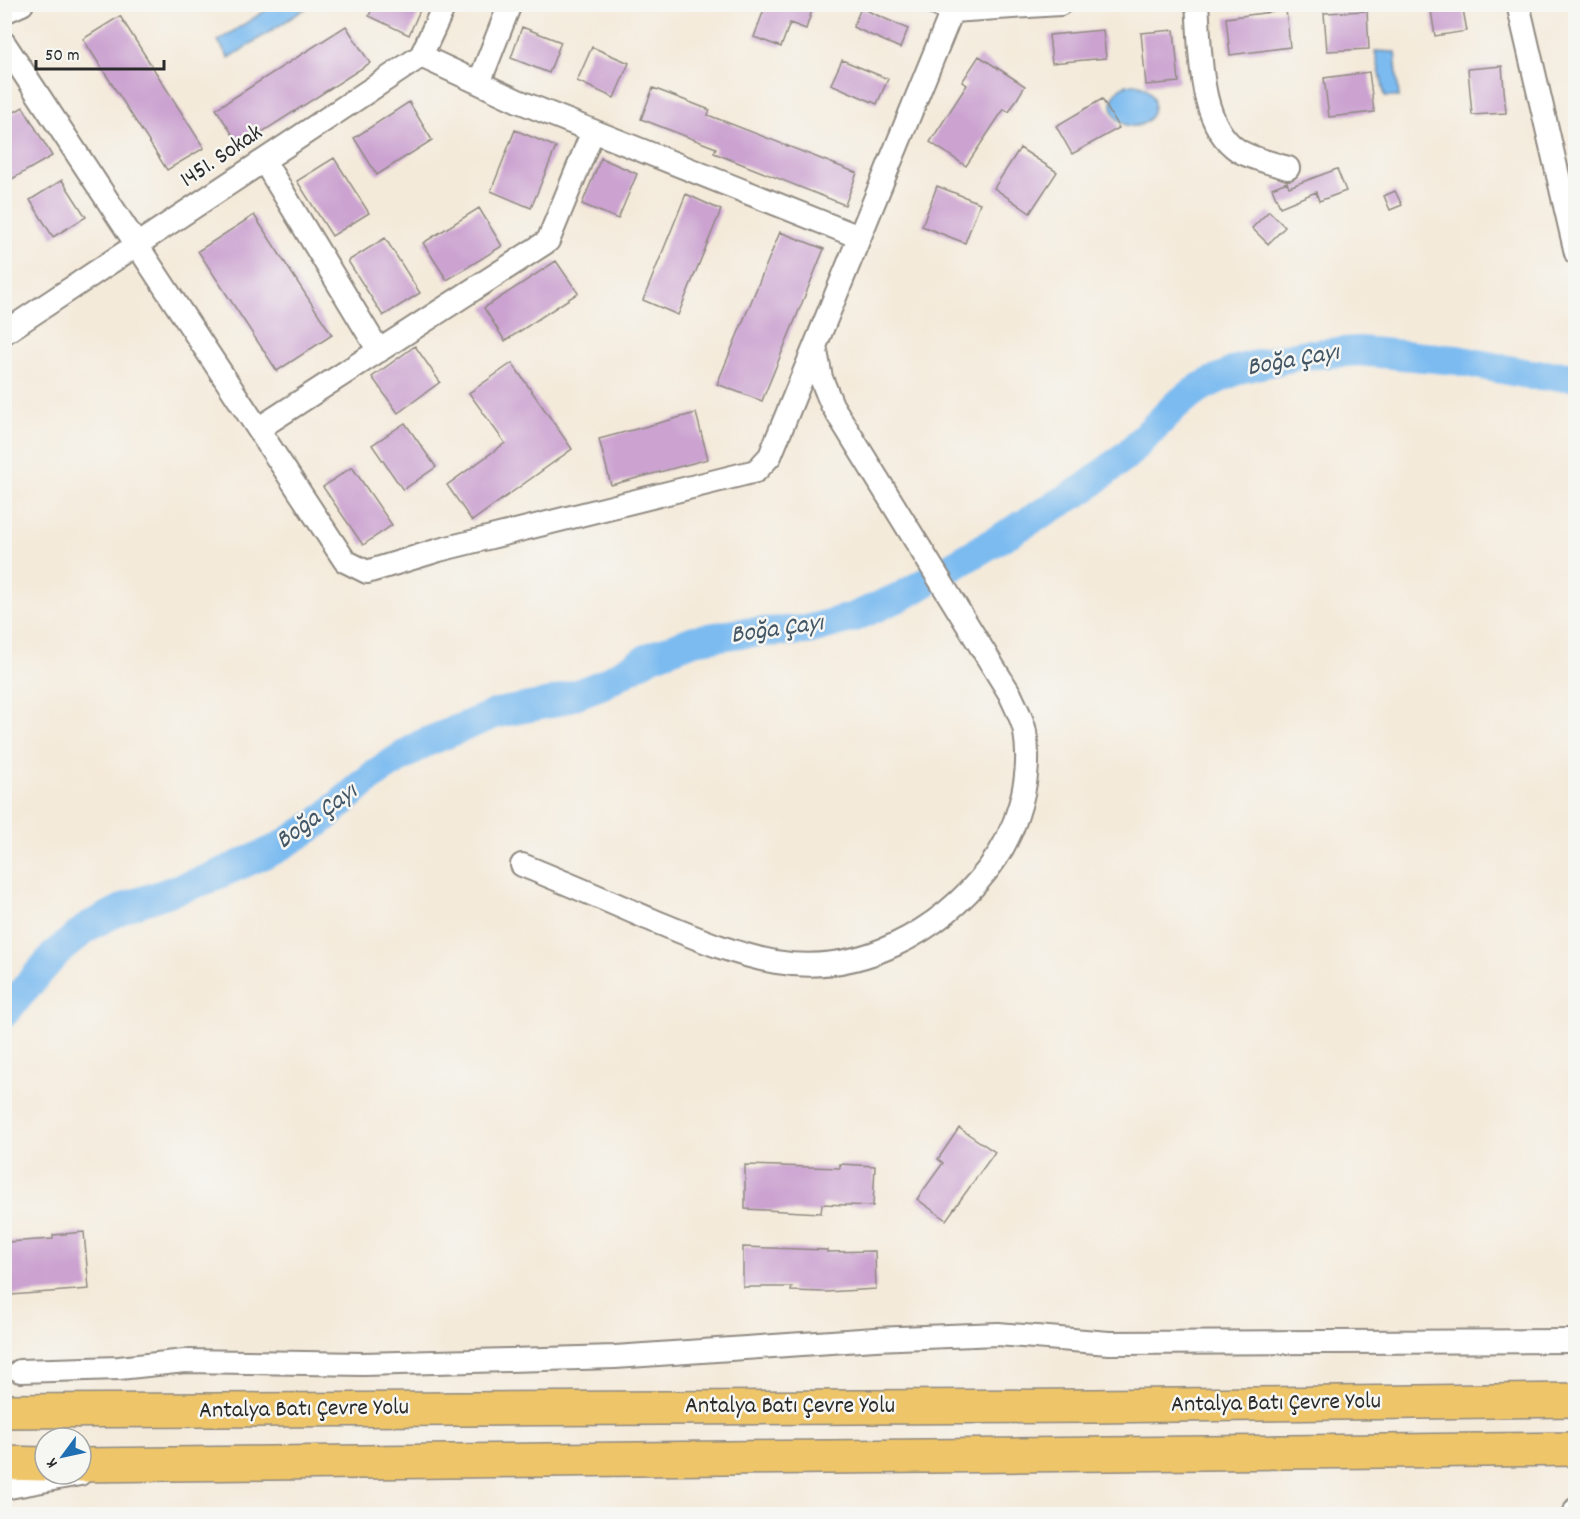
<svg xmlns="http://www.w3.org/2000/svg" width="1580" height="1519" viewBox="0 0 1580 1519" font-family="Dekko,sans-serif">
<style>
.water{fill:#7cbbf0;stroke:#54738e;stroke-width:1.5}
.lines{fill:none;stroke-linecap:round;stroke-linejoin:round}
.river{stroke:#7cbbf0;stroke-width:30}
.building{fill:#cba2d0}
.minor-casing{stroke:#908a82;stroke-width:26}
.highway-casing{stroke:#908a82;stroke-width:36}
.minor{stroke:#fff;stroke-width:22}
.highway{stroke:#eec569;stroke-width:33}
.labels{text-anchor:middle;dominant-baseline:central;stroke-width:5;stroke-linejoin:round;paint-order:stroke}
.street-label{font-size:24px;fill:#2b2b2b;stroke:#f6f6f2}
.water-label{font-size:26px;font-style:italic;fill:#435666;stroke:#f6f6f2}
</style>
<rect width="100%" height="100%" fill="#f6f6f2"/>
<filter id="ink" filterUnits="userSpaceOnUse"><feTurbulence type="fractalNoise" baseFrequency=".0167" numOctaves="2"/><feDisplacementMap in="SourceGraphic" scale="12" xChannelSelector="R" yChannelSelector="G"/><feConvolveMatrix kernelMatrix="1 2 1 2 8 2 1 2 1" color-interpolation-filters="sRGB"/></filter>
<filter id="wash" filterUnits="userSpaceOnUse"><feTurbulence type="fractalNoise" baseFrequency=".008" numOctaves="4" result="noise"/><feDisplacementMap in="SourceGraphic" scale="24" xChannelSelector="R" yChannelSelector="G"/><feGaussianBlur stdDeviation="1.35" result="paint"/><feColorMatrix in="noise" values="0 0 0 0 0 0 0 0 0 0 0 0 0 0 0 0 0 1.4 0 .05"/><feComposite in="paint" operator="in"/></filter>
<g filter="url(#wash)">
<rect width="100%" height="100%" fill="#f4eada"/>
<path class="water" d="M274,5H311L229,58L218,41Z
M1375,51L1395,52L1399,97H1385Z
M1112 105a21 21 0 1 1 42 0a21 21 0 1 1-42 0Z"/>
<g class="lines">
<path class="river" d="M4,1013L56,953L89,926L128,906L205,880L276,849L318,823L376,773L422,744L497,713L551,703L577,694L603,684L650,657L694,640L741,633L807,630L854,617L904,595L1085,488L1129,453L1176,405L1201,387L1239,369L1300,355L1359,351L1457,360L1533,375L1576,376"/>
</g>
<g id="blocks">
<path class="building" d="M374,4H408L420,10L409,35L369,16Z
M766,4H814L806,29L790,23L781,47L754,37Z
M1430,4H1462L1467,31L1435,36Z
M861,8L908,29L900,48L853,27Z
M1286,10L1290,47L1230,55L1226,18Z
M1367,11L1369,49L1327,51L1324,13Z
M120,16L204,148L167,170L83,39Z
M346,26L370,63L240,146L216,109Z
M522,27L561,42L549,73L511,58Z
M1103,30L1106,58L1052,63L1049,35Z
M1174,30L1179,82L1146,85L1141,33Z
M592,47L629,63L614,98L577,81Z
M979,56L1025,86L1009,112L1004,109L966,166L930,142L967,85L962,82Z
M842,60L888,79L877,104L831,84Z
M1502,66L1506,113L1472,115L1468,69Z
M1369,72L1374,112L1329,117L1324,78Z
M653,88L710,110L708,115L857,173L845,205L714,153L716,148L641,119Z
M1102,99L1119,128L1072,154L1056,126Z
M409,102L432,140L377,175L354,138Z
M23,107L52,156L12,179L4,167V118Z
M515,130L556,147L531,208L491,191Z
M1020,148L1057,172L1030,213L994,188Z
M334,158L369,213L332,236L297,181Z
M601,158L637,174L618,219L582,204Z
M1337,169L1346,191L1319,201L1316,192L1280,207L1272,188L1287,182L1289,187Z
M62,180L86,217L53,237L30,200Z
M937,186L980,203L965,243L922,226Z
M1395,191L1402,205L1390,210L1384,196Z
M686,194L721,210L678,315L643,300Z
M479,208L502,246L447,280L423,243Z
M1269,211L1285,227L1268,244L1252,228Z
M254,215L332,335L277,371L198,251Z
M780,232L824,249L762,401L717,384Z
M385,238L420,293L383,316L348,261Z
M556,261L578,293L505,341L484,308Z
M415,346L440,382L398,413L372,377Z
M512,363L572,449L472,521L447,485L505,443L469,393Z
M696,413L708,459L611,485L599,439Z
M405,423L436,467L403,490L372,445Z
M352,467L392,525L363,545L323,487Z
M959,1128L995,1152L946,1220L917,1199L943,1163L938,1159Z
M840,1164L875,1166L873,1206L822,1204L821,1213L745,1209V1165L840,1168Z
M84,1232L89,1289L11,1295L7,1242L53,1239V1235Z
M743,1247L827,1250V1252L875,1251L876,1289L826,1292L791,1291L792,1287H743Z"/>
</g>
</g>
<g filter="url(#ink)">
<use href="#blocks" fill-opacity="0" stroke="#908a82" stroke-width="1.5"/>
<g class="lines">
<defs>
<path id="minor" d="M936,4L952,11L1060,4
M1197,4C1201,49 1197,124 1239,151C1253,159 1272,163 1288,168
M1518,4L1576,253
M4,12L22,4
M4,43L345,561L367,572L439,550L756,471L770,456L952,11
M421,56L518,101L859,237
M479,83L510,4
M264,161L379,351
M4,333L421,56L445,4
M258,429L548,241L593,131
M522,865C564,882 606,900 647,918C689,935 731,954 776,962C859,976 939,933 989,868C1017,832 1033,778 1025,732C1023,719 1015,706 1010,694L832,405L821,378L815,346
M20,1371L119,1368L185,1361L363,1364L615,1357L875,1339L998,1334L1109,1343L1576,1341
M4,1488L80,1474
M1574,1514L1576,1509"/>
<path id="highway" d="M4,1411L1094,1406L1576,1400
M4,1463L45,1464
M81,1465L1576,1449"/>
</defs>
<use href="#minor" class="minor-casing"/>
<use href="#highway" class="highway-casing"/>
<use href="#minor" class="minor"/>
<use href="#highway" class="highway"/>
</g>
</g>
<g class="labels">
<g class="street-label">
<text transform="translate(222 157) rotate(-34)">1451. Sokak</text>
<text transform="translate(1276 1404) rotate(-1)">Antalya Batı Çevre Yolu</text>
<text x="790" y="1407">Antalya Batı Çevre Yolu</text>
<text transform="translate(304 1410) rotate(-1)">Antalya Batı Çevre Yolu</text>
</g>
<g class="water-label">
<text transform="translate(1293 361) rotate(-10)">Boğa Çayı</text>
<text transform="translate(777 630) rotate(-8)">Boğa Çayı</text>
<text transform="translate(317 817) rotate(-36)">Boğa Çayı</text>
</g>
</g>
<rect width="1580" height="1519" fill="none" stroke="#f6f6f2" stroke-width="24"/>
<g transform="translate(63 1456) rotate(237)"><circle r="28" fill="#f6f6f2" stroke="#a5a5a2" stroke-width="1.5"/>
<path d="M0-4.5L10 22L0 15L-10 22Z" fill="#1f6fb2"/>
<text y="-9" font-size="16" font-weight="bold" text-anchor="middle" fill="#2b2b2b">K</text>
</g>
<path d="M36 60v9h128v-9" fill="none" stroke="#2b2b2b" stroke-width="3"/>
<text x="45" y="60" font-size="18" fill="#2b2b2b" stroke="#f6f6f2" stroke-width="4.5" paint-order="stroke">50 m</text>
</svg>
